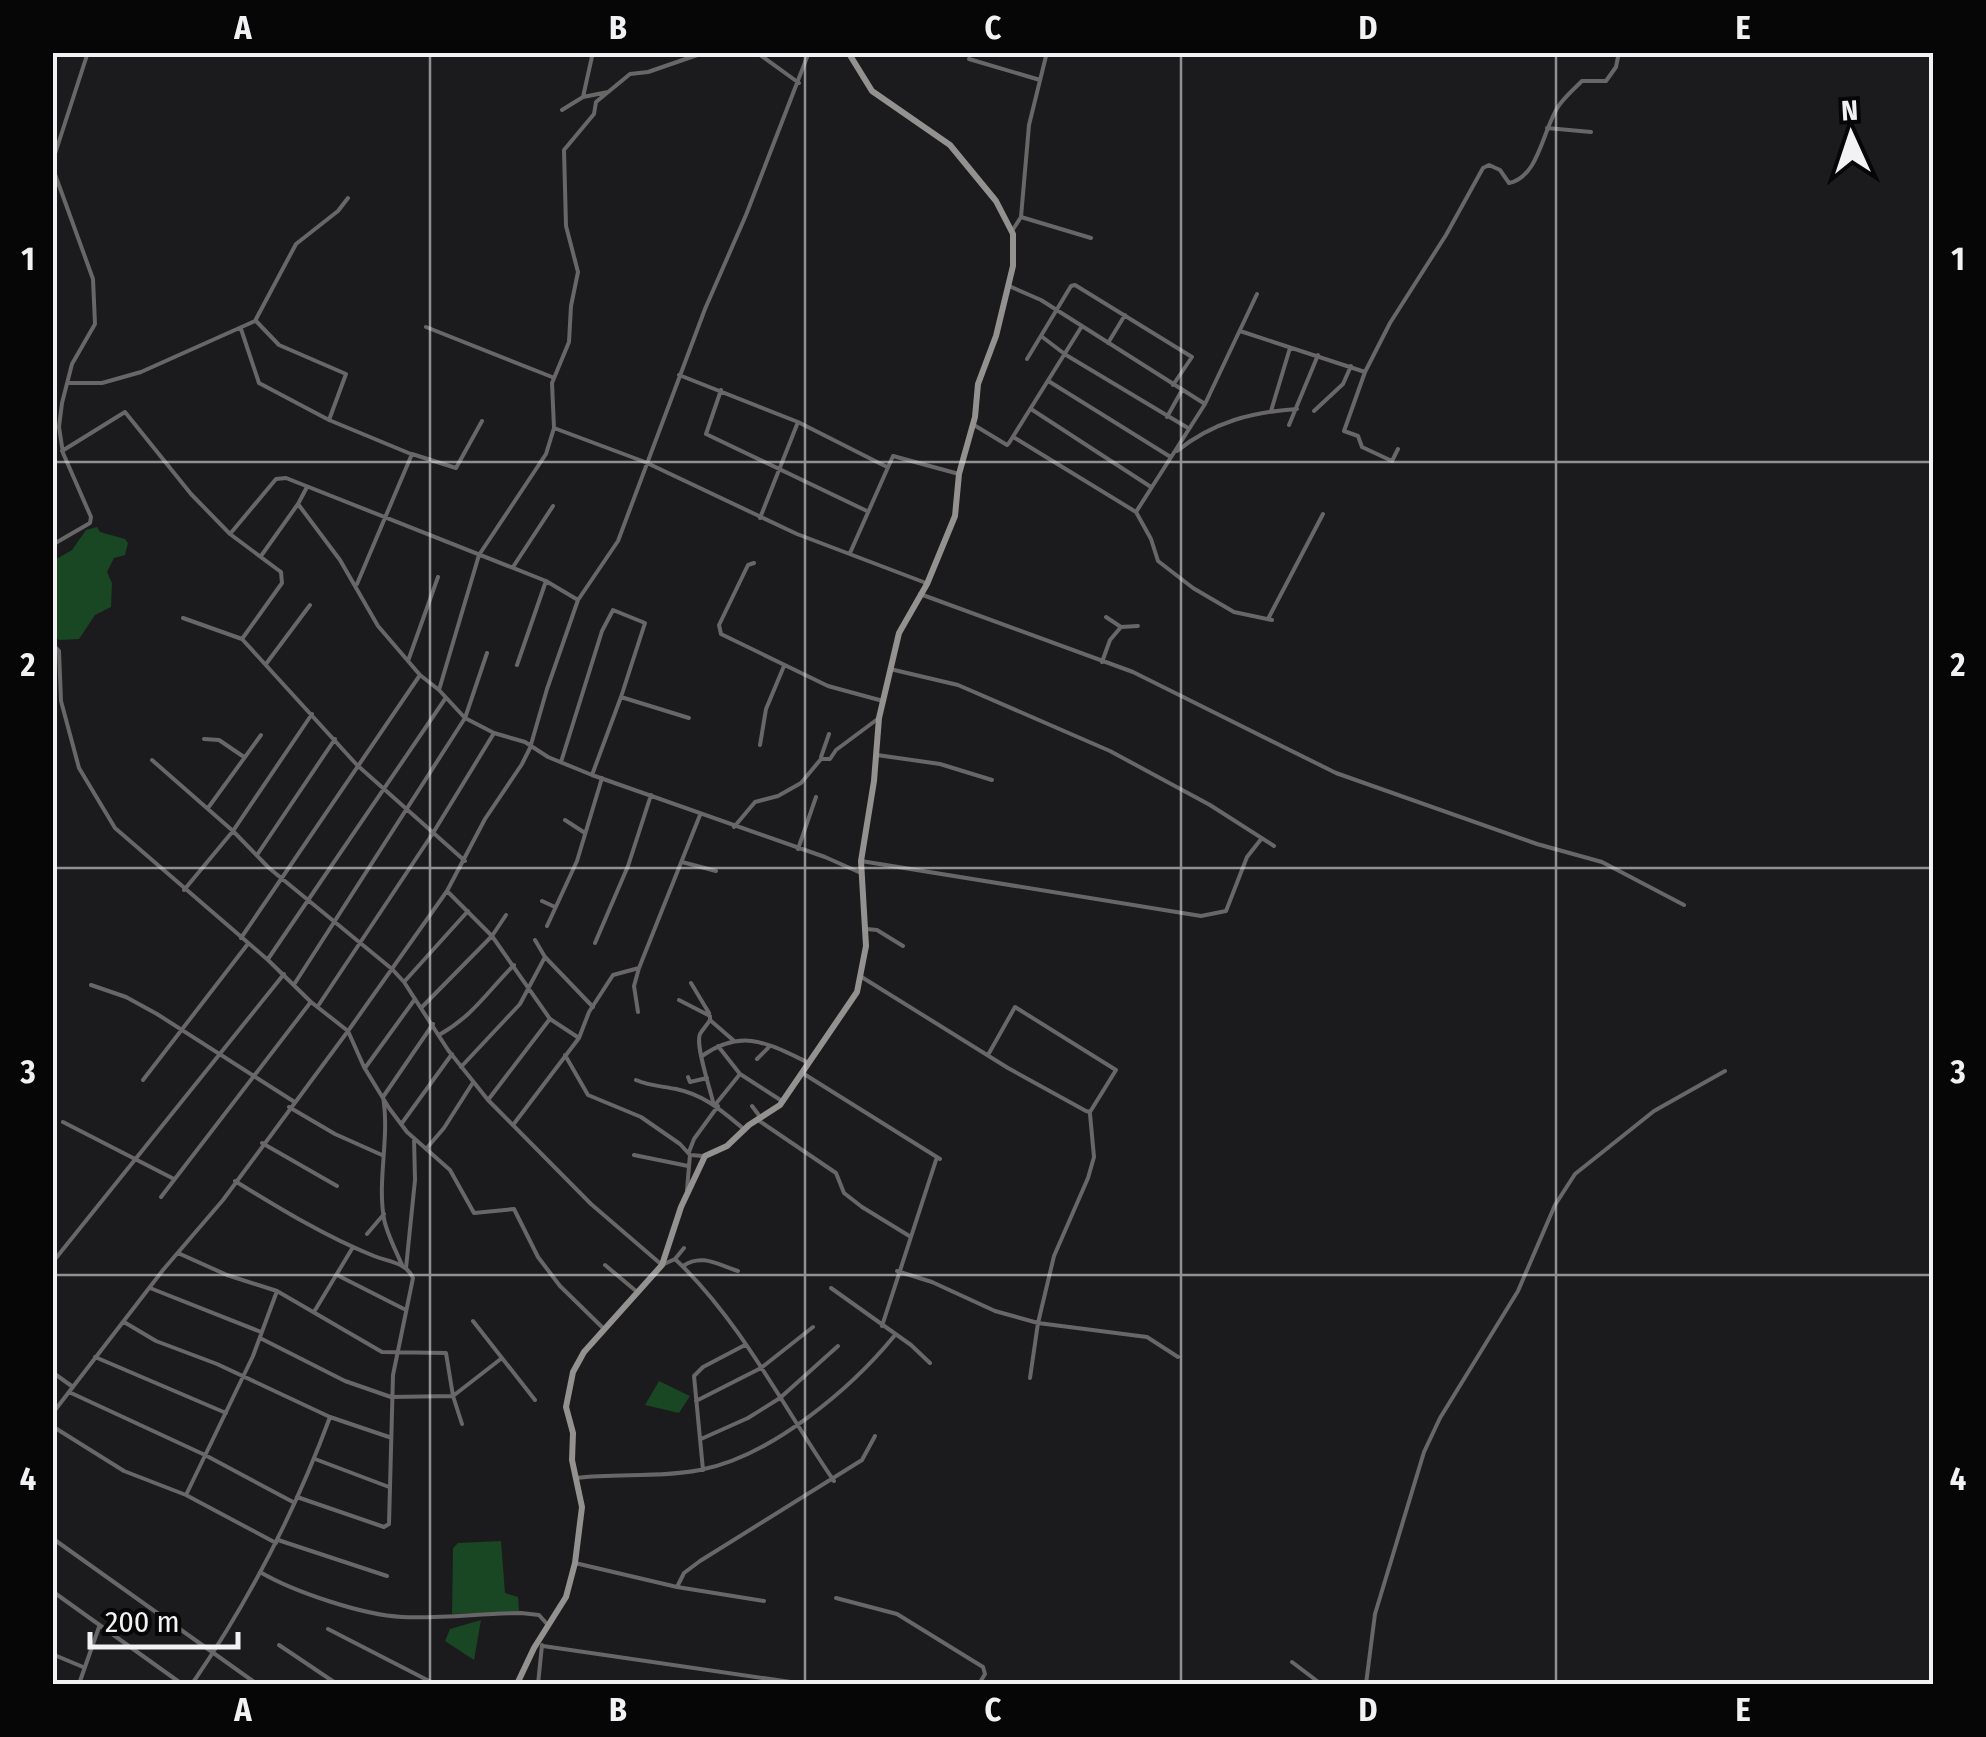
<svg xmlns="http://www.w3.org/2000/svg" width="1986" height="1737" viewBox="0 0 1986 1737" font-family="'Fira Sans Condensed',sans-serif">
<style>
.green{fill:#194623}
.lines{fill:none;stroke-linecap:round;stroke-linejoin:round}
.street{stroke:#686666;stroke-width:4}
.secondary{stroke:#949191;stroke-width:6}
.grid{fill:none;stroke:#f2f2f4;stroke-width:2.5;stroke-opacity:0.55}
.neatline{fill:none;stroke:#f2f2f4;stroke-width:4}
.grid-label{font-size:32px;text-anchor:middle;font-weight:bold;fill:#f2f2f4}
</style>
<rect width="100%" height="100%" fill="#1b1b1d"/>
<path class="green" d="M97,527L100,532L125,539L128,543L125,555L114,558L107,572L112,583L111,607L95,615L79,639L59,640L53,635V561L72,550L86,530Z
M659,1381L690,1396L679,1413L645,1405Z
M501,1541L505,1593L518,1597L519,1611L452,1614L453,1548L458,1543Z
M481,1620L474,1660L445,1641L450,1629Z"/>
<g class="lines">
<path class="street" d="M706,52L648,72L630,74L596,102L594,114L564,150L566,226L578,272L571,306L569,342L552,383L554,428L645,462L797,534L926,583
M756,52L799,83
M969,59L1040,80
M583,97L593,52
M562,110L583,97L608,92
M1547,128L1591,132
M52,163L88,52
M52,166L93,279L95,324L72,364L62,403L59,427L63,453L91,517L90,523L52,545
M1021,217L1091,238
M1012,231L1021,217L1029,125L1047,52
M1009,286L1041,300L1205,404
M256,321L279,345L346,374L329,420
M426,327L552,377
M241,329L259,383L329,420L411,454
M1240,331L1365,372
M1041,336L1066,355L1188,428
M1108,343L1125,315
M1027,359L1071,286L1075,285L1192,357L1173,385
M679,375L798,422L887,467
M1050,382L1169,456
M68,383H102L141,372L255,321L296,244L338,211L348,198
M721,390L706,434L867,511
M1031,409L1151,487
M1271,411L1290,348
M1314,411L1343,384L1351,366
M1167,417L1182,390
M974,425L1007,445L1009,443L1082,326
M1289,425L1318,355
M1015,438L1136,512L1205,404L1257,294
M1398,449L1392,461L1362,447L1358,436L1344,431L1365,372L1390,323L1446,235L1483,168L1489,165L1500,170L1509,183C1540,177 1543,126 1560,104C1566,96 1575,88 1582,81H1606L1616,67L1619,52
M62,451L125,412L191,494L230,534L281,572L282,583L242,639
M1177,451C1213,422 1252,412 1297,409
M307,487L298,504L340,560L378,626L420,675L439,690L465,718L494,733L525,742L548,757L592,775L825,857L861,873
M1136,512L1151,539L1158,561L1193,588L1234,612L1272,620
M760,518L798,422
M230,534L276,479L286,478L546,581L578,600
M850,553L893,456L959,474
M261,556L298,504
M754,563L748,565L719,625L721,634L828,686L883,701
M513,567L553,506
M357,584L412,454L456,468L482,421
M920,594L1133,672L1336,773L1537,844L1602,862L1684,905
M1106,617L1121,627
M183,618L242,639L357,765L465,861
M1268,619L1323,514
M52,644L59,651L61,701L79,768L115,828L268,960L311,1002L348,1031L364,1067L389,1108L407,1132L450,1170L474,1213L514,1209L538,1257L560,1286L603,1328
M408,661L438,577
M1102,662L1110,640L1121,627L1138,626
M266,664L310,605
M517,665L546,581
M890,669L958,685L1110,751L1210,805L1274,846
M439,690L479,555L546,454L554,428
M204,739L219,740L244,757
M760,745L766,709L784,666
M877,755L940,764L992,780
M821,757L829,734
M152,760L233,831L269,868L392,969L404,982L448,1050L488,1100L591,1204L662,1265L675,1259L684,1248
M561,762L602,631L613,610L645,623L621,697
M592,775L621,697L689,718
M208,808L261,735
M565,820L585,833
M734,827L755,802L778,796L801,783L821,759H830L836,750L879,718
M798,849L816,797
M257,855L335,739
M861,861L1201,916L1226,911L1247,857L1262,838
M682,862L716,871
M184,890L233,831L312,714
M447,891L492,936L550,1019L579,1038
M542,901L555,907
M547,926L577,861L602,778
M866,929L877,930L903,946
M241,938L420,675
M535,940L545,957L593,1007
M595,943L628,866L651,795
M268,959L445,699
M860,976L1008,1068L1086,1111L1090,1112L1116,1070L1015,1007L988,1055
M404,982L468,911
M295,983L465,718L487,653
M691,983L709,1013
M91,985L126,997L157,1014L293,1101
M679,1000L710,1016V1020L733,1040
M318,1006L433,833L494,733
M422,1007L492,936L506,915
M638,1012L634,986L639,968L700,815
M710,1020C707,1025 703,1029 700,1034C695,1045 710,1088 713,1102
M439,1035C473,1016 487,992 514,965
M718,1046L740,1074L782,1101
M565,1055L588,1095L641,1117L680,1144L690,1155L703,1156
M702,1056C742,1028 767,1043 807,1062
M757,1059L768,1048
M461,1067L520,1004L545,957
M365,1068L415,999
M804,1074L940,1159
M688,1077L690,1082L707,1078
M143,1080L247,945
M636,1080C650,1086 661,1086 676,1089C705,1095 722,1111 745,1130
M488,1100L549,1020
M715,1105L740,1074
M752,1106L761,1118
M289,1107L335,1134L382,1155
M758,1120L836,1173L844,1193L862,1207L911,1237
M63,1122L174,1179
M402,1123L452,1054
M513,1125L579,1038L589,1012L613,975L639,968
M262,1143L337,1186
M426,1149L444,1128L472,1084
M689,1152L694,1139L718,1106
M634,1155L688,1166
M235,1181C279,1208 326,1237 374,1256C389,1262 406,1262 413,1278L393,1375L389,1524L384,1527L297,1497
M687,1190L690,1155
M161,1197L310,1003
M367,1234L384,1214
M178,1253L227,1275L277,1291L382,1352L446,1353L453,1396L462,1424
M675,1259C741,1321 783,1407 834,1481
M52,1263L284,974
M402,1265C396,1251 387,1234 384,1219C377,1179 390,1137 383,1097L433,1024
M605,1265L636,1291
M683,1266C702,1253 718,1265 738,1271
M406,1268L415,1180L414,1138
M897,1271L932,1282L995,1311L1038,1323L1147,1337L1178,1357
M337,1275L404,1309
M150,1288L261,1332
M831,1288L911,1345L930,1363
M314,1312L353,1247
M473,1321L535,1400
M124,1322L156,1341L217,1364L330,1417L389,1437
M882,1326L937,1157
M260,1338L345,1381L391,1397L453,1396L502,1358
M95,1357L226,1413
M52,1372L73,1387
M1030,1378L1038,1323L1054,1256L1088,1178L1094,1157L1090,1114
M69,1392L205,1455L293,1502
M696,1401L761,1368L813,1327
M52,1414L163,1270L223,1200L348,1031L447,891L485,819L522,764L530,748L547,689L578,600L618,541L705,309L746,215L809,52
M52,1426L124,1471L186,1495L276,1543
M701,1439L748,1418L780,1398L838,1346
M315,1459L389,1487
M703,1470L694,1376L703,1367L745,1345
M576,1478C617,1473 659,1478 700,1470C770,1457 851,1389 895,1335
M186,1495L253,1356L277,1291
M52,1538L257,1684
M278,1540L387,1576
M575,1563L677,1587L684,1573L700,1561L862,1460L875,1436
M260,1572C294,1592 363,1615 402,1617C442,1619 482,1613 521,1613L539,1615L547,1624
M677,1587L764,1601
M52,1591L182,1684
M836,1598L897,1614L983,1667L985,1674L979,1684
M328,1629L435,1684
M279,1645L337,1684
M543,1646L804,1684
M52,1654L83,1667
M1292,1662L1321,1684
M79,1684L99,1627
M192,1684C249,1601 295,1512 330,1417
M538,1684L542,1645
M1366,1684L1375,1614L1424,1452L1440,1418L1518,1291L1555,1205L1575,1174L1654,1111L1725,1071"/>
<path class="secondary" d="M517,1684L534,1648L566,1597L575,1563L582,1507L572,1460L573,1433L566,1407L573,1372L584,1352L662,1265L681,1207L705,1156L727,1146L749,1125L780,1105L857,992L866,946L861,861L874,781L879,718L899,633L927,584L955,516L959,474L975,417L978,384L996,336L1013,266V234L996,201L950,145L872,91L848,52"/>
</g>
<path class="grid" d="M430,52V1684M805,52V1684M1181,52V1684M1556,52V1684M52,462H1934M52,868H1934M52,1275H1934"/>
<rect width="1986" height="1737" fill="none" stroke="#060607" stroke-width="110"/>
<g transform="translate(1851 135) rotate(357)" stroke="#060607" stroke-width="8" paint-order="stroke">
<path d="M0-8L18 38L0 25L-18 38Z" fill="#f2f2f4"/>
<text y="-15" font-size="28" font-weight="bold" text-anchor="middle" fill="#f2f2f4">N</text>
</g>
<path d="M90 1632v15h148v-15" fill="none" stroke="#f2f2f4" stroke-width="5"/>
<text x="105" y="1632" font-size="30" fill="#f2f2f4" stroke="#060607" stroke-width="8" paint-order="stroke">200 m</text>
<rect x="55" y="55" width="1876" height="1627" class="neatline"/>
<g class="grid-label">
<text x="243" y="39">A</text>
<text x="618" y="39">B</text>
<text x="993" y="39">C</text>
<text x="1368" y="39">D</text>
<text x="1743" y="39">E</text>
<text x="28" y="270">1</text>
<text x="1958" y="270">1</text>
<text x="28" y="676">2</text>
<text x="1958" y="676">2</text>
<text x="28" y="1083">3</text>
<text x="1958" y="1083">3</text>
<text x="28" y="1490">4</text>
<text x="1958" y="1490">4</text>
<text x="243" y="1721">A</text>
<text x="618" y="1721">B</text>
<text x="993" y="1721">C</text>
<text x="1368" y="1721">D</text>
<text x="1743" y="1721">E</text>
</g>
</svg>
